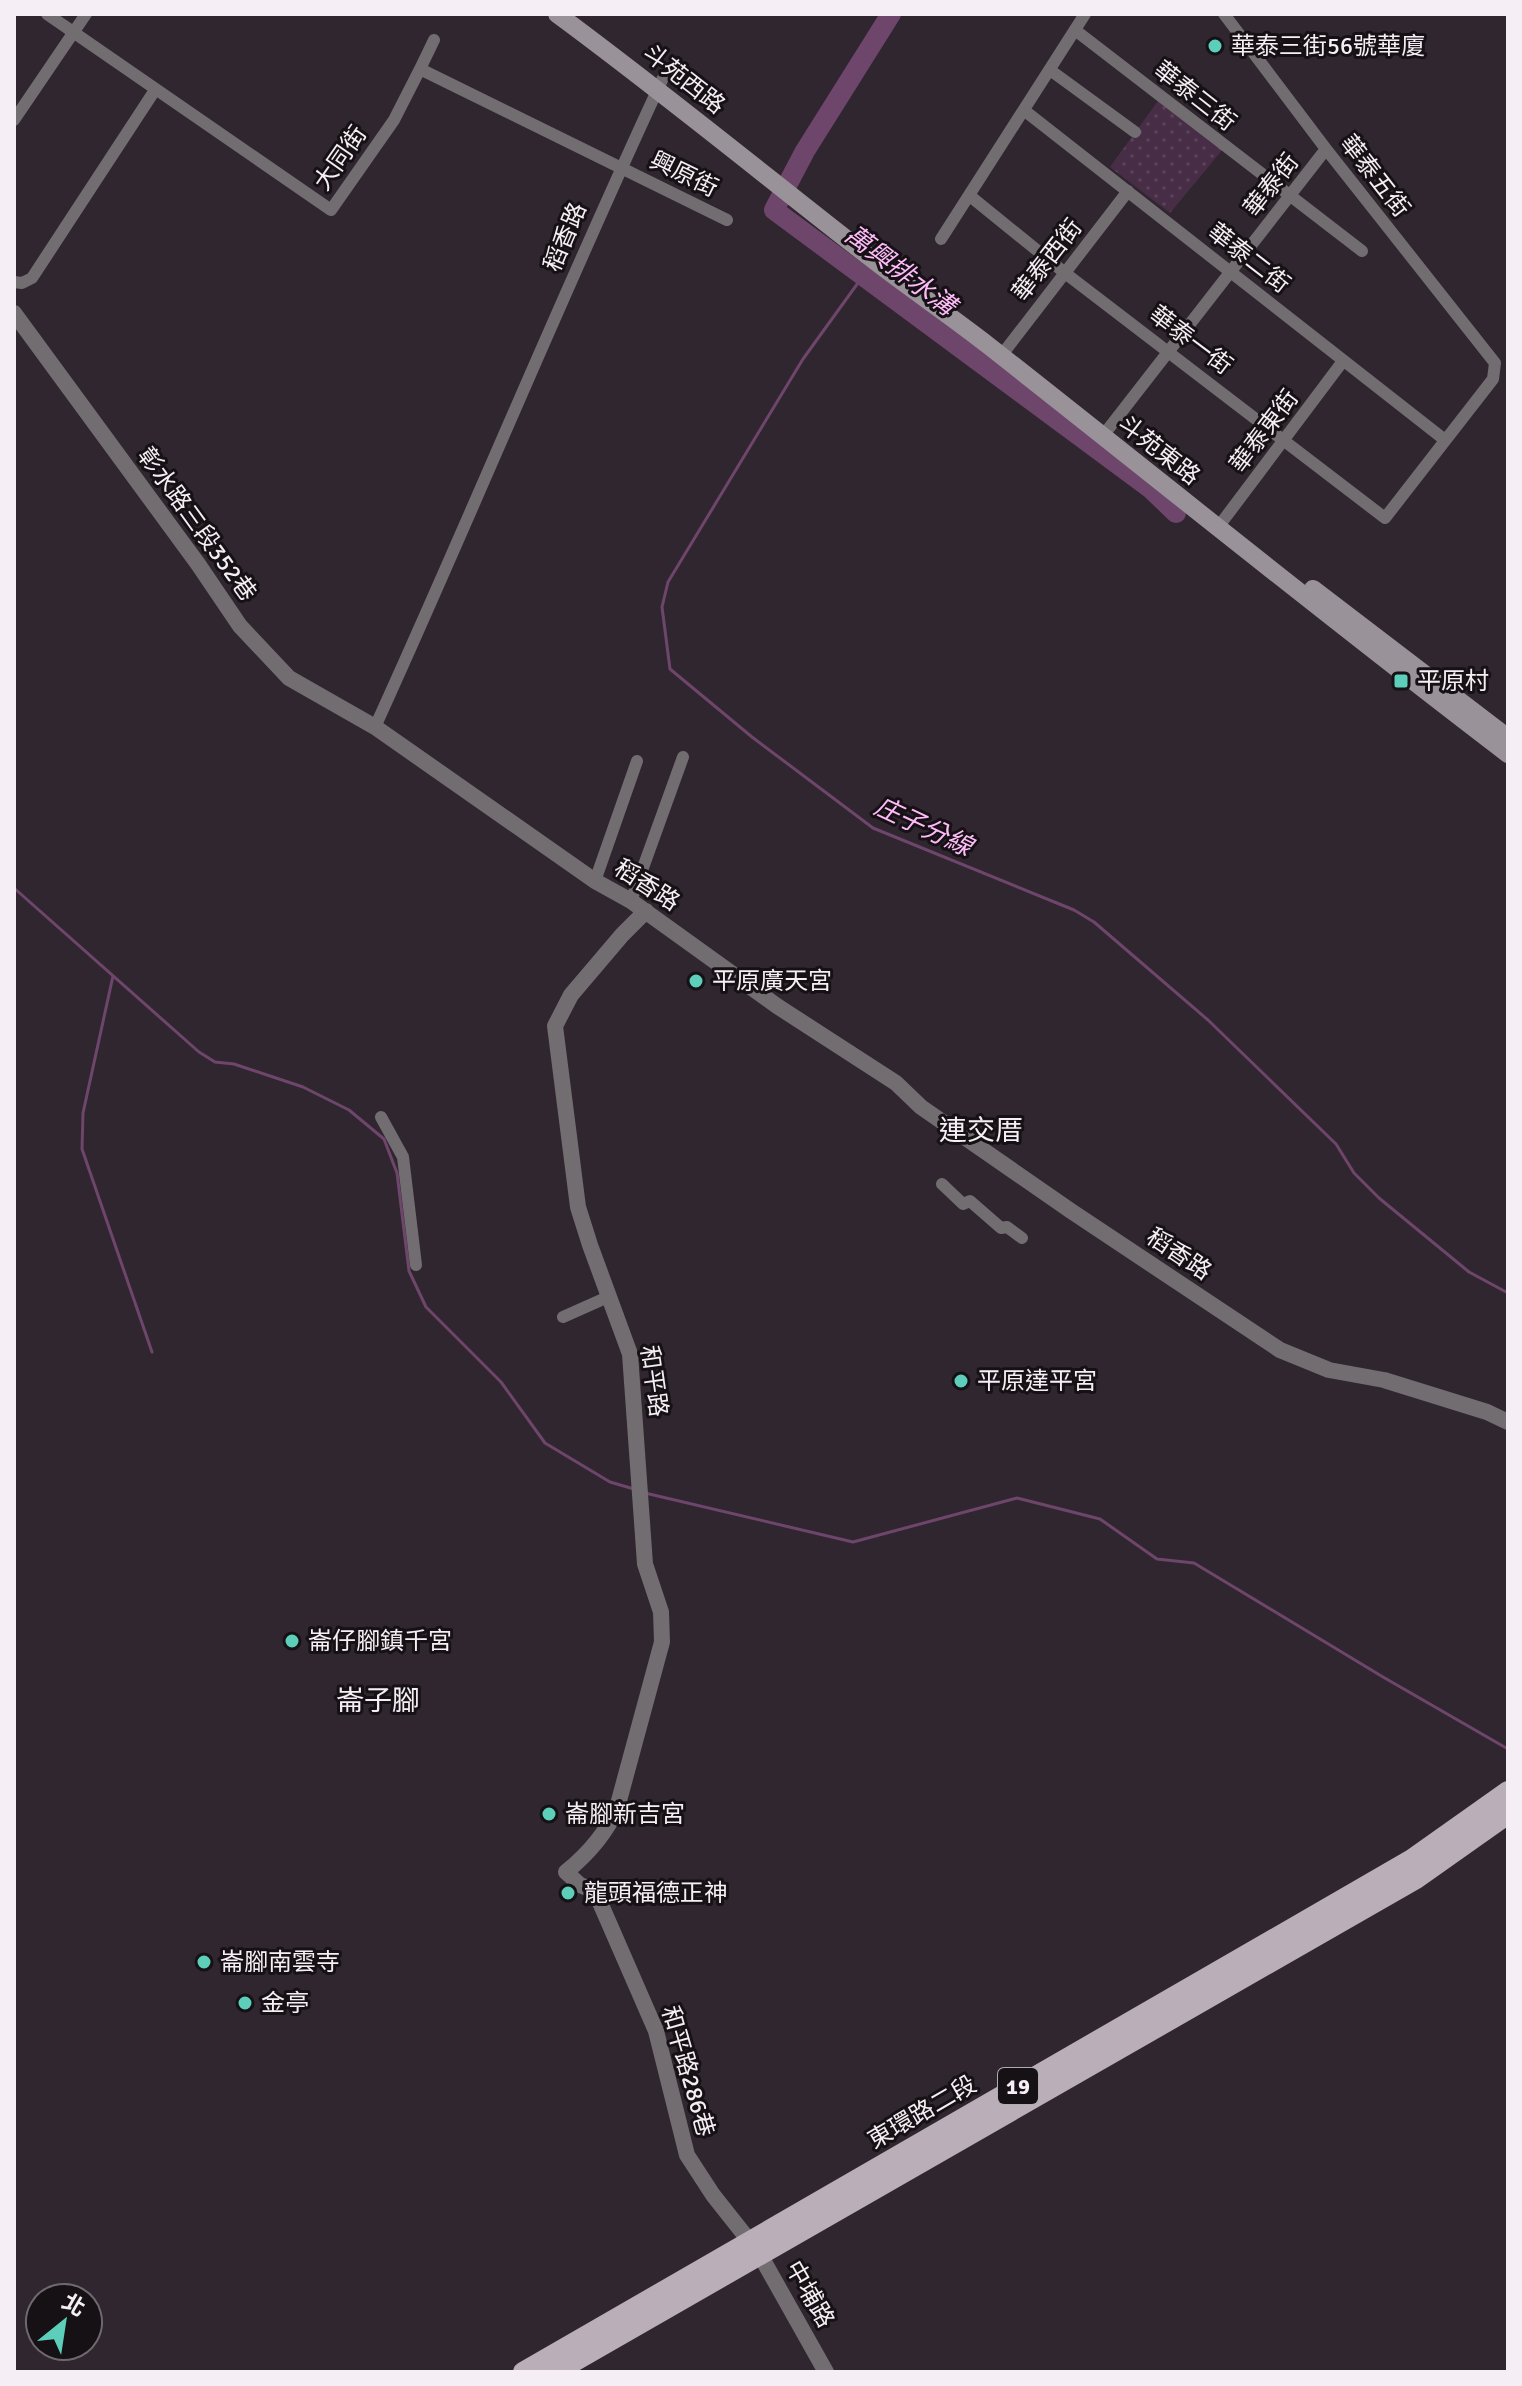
<svg xmlns="http://www.w3.org/2000/svg" width="1522" height="2386" viewBox="0 0 1522 2386" font-family="Signika,'Noto Sans TC',sans-serif">
<style>
.park{fill:url(#park-dots)}
.lines{fill:none;stroke-linecap:round;stroke-linejoin:round}
.stream{stroke:#6e456b;stroke-width:3}
.river{stroke:#6e456b;stroke-width:20}
.minor{stroke:#726d71;stroke-width:12}
.tertiary{stroke:#726d71;stroke-width:16}
.secondary{stroke:#9a9299;stroke-width:18}
.primary{stroke:#baafb8;stroke-width:20}
.poi-dot{fill:#5cceba;stroke:#151115;stroke-width:3}
.labels{text-anchor:middle;dominant-baseline:central;stroke-width:6;stroke-linejoin:round;paint-order:stroke}
.shield{fill:#151115;stroke:#b2acb1;stroke-width:2}
.shield-label{font-size:22px;font-weight:bold;fill:#f5eef4}
.poi-label{font-size:24px;fill:#f5eef4;stroke:#151115;text-anchor:start}
.street-label{font-size:24px;fill:#f5eef4;stroke:#151115}
.water-label{font-size:26px;font-style:italic;fill:#febbf8;stroke:#151115}
.quarter-label{font-size:28px;fill:#f5eef4;stroke:#151115}
</style>
<defs>
<pattern id="park-dots" width="8" height="8" patternUnits="userSpaceOnUse" patternTransform="scale(2)"><rect width="8" height="8" fill="#482d46"/><path d="M2 2h.1M6 6h.1" fill="none" stroke="#5a4258" stroke-width="1.8" stroke-linecap="round"/></pattern>
</defs>
<rect width="100%" height="100%" fill="#30262f"/>
<path class="park" d="M1158,101L1223,149L1170,213L1110,167Z"/>
<g class="lines">
<path class="stream" d="M863,276L803,359L668,582L662,607L670,669L752,737L873,828L1074,910L1094,922L1208,1020L1336,1144L1354,1173L1379,1198L1469,1272L1508,1293
M14,888L199,1052L215,1062L234,1064L303,1087L349,1110L384,1139L397,1173L409,1271L426,1307L501,1382L545,1443L610,1482L634,1489
M113,976L83,1113L82,1149L152,1352
M645,1493L853,1542L1017,1498L1100,1519L1157,1559L1194,1563L1383,1677L1508,1749"/>
<path class="river" d="M891,14L805,151L774,210L1151,489L1176,513"/>
<path class="minor" d="M47,14L331,210L394,120L420,69L727,220
M1075,30L1362,251
M420,69L434,40
M1050,70L1135,132
M1025,111L1445,440
M14,120L86,14
M970,196L1065,273L1385,518L1493,379L1495,363L1326,149L1224,14
M941,239L1085,14
M14,282L22,283L32,278L155,90
M1001,356L1128,191
M1101,435L1109,428L1326,149
M1219,526L1343,361
M375,727C473,512 563,292 663,78
M595,881L637,761
M631,901L683,757
M381,1117L403,1157L416,1265
M942,1184L963,1204L970,1201L1001,1228L1007,1227L1022,1238
M563,1317L608,1297"/>
<path class="tertiary" d="M14,313L198,564L240,626L289,678L375,727L595,881L631,901L777,1006L896,1083L921,1107L1071,1211L1280,1350L1329,1370L1384,1380L1487,1412L1508,1422
M646,911L622,935L571,995L555,1026L578,1207L590,1245L630,1354L645,1564L661,1612L662,1642L617,1808C606,1834 588,1854 566,1872L580,1885L595,1891L656,2031L687,2155L713,2195L759,2253L826,2372"/>
<path class="secondary" d="M557,14C663,92 764,175 868,256C908,287 949,315 989,346C1162,482 1333,621 1508,754
M1313,589L1508,738"/>
<path class="primary" d="M523,2372L1412,1859L1508,1791
M556,2372L1416,1879L1508,1814"/>
</g>
<g class="poi-dot">
<circle cx="1215" cy="46" r="8"/>
<rect x="1393" y="673" width="16" height="16" rx="4"/>
<circle cx="696" cy="981" r="8"/>
<circle cx="961" cy="1381" r="8"/>
<circle cx="292" cy="1641" r="8"/>
<circle cx="549" cy="1814" r="8"/>
<circle cx="568" cy="1893" r="8"/>
<circle cx="204" cy="1962" r="8"/>
<circle cx="245" cy="2003" r="8"/>
</g>
<g class="labels">
<rect class="shield" x="998" y="2068" width="40" height="36" rx="6"/>
<g class="shield-label">
<text x="1018" y="2086">19</text>
</g>
<g class="poi-label">
<text x="1231" y="46">華泰三街56號華廈</text>
<text x="1417" y="681">平原村</text>
<text x="712" y="981">平原廣天宮</text>
<text x="977" y="1381">平原達平宮</text>
<text x="308" y="1641">崙仔腳鎮千宮</text>
<text x="565" y="1814">崙腳新吉宮</text>
<text x="584" y="1893">龍頭福德正神</text>
<text x="220" y="1962">崙腳南雲寺</text>
<text x="261" y="2003">金亭</text>
</g>
<g class="street-label">
<text transform="translate(684 79) rotate(38)">斗苑西路</text>
<text transform="translate(1195 96) rotate(38)">華泰三街</text>
<text transform="translate(340 158) rotate(-55)">大同街</text>
<text transform="translate(684 174) rotate(26)">興原街</text>
<text transform="translate(1375 176) rotate(52)">華泰五街</text>
<text transform="translate(1271 185) rotate(-52)">華泰街</text>
<text transform="translate(565 237) rotate(-67)">稻香路</text>
<text transform="translate(1249 258) rotate(38)">華泰二街</text>
<text transform="translate(1047 260) rotate(-52)">華泰西街</text>
<text transform="translate(1191 340) rotate(37)">華泰一街</text>
<text transform="translate(1264 431) rotate(-53)">華泰東街</text>
<text transform="translate(1159 450) rotate(38)">斗苑東路</text>
<text transform="translate(197 524) rotate(54)">彰水路三段352巷</text>
<text transform="translate(647 885) rotate(33)">稻香路</text>
<text transform="translate(1179 1254) rotate(34)">稻香路</text>
<text transform="translate(654 1381) rotate(82)">和平路</text>
<text transform="translate(688 2071) rotate(74)">和平路286巷</text>
<text transform="translate(922 2112) rotate(-30)">東環路二段</text>
<text transform="translate(810 2294) rotate(60)">中埔路</text>
</g>
<g class="water-label">
<text transform="translate(900 271) rotate(37)">萬興排水溝</text>
<text transform="translate(923 827) rotate(25)">庄子分線</text>
</g>
<g class="quarter-label">
<text x="981" y="1131">連交厝</text>
<text x="378" y="1701">崙子腳</text>
</g>
</g>
<rect width="1522" height="2386" fill="none" stroke="#f5eef4" stroke-width="32"/>
<g transform="translate(64 2322) rotate(30)"><circle r="38" fill="#151115" stroke="#6f696e" stroke-width="2"/>
<path d="M0-6L14 30L0 20L-14 30Z" fill="#5cceba"/>
<text y="-12" font-size="22" font-weight="bold" text-anchor="middle" fill="#f5eef4">北</text>
</g>
</svg>
